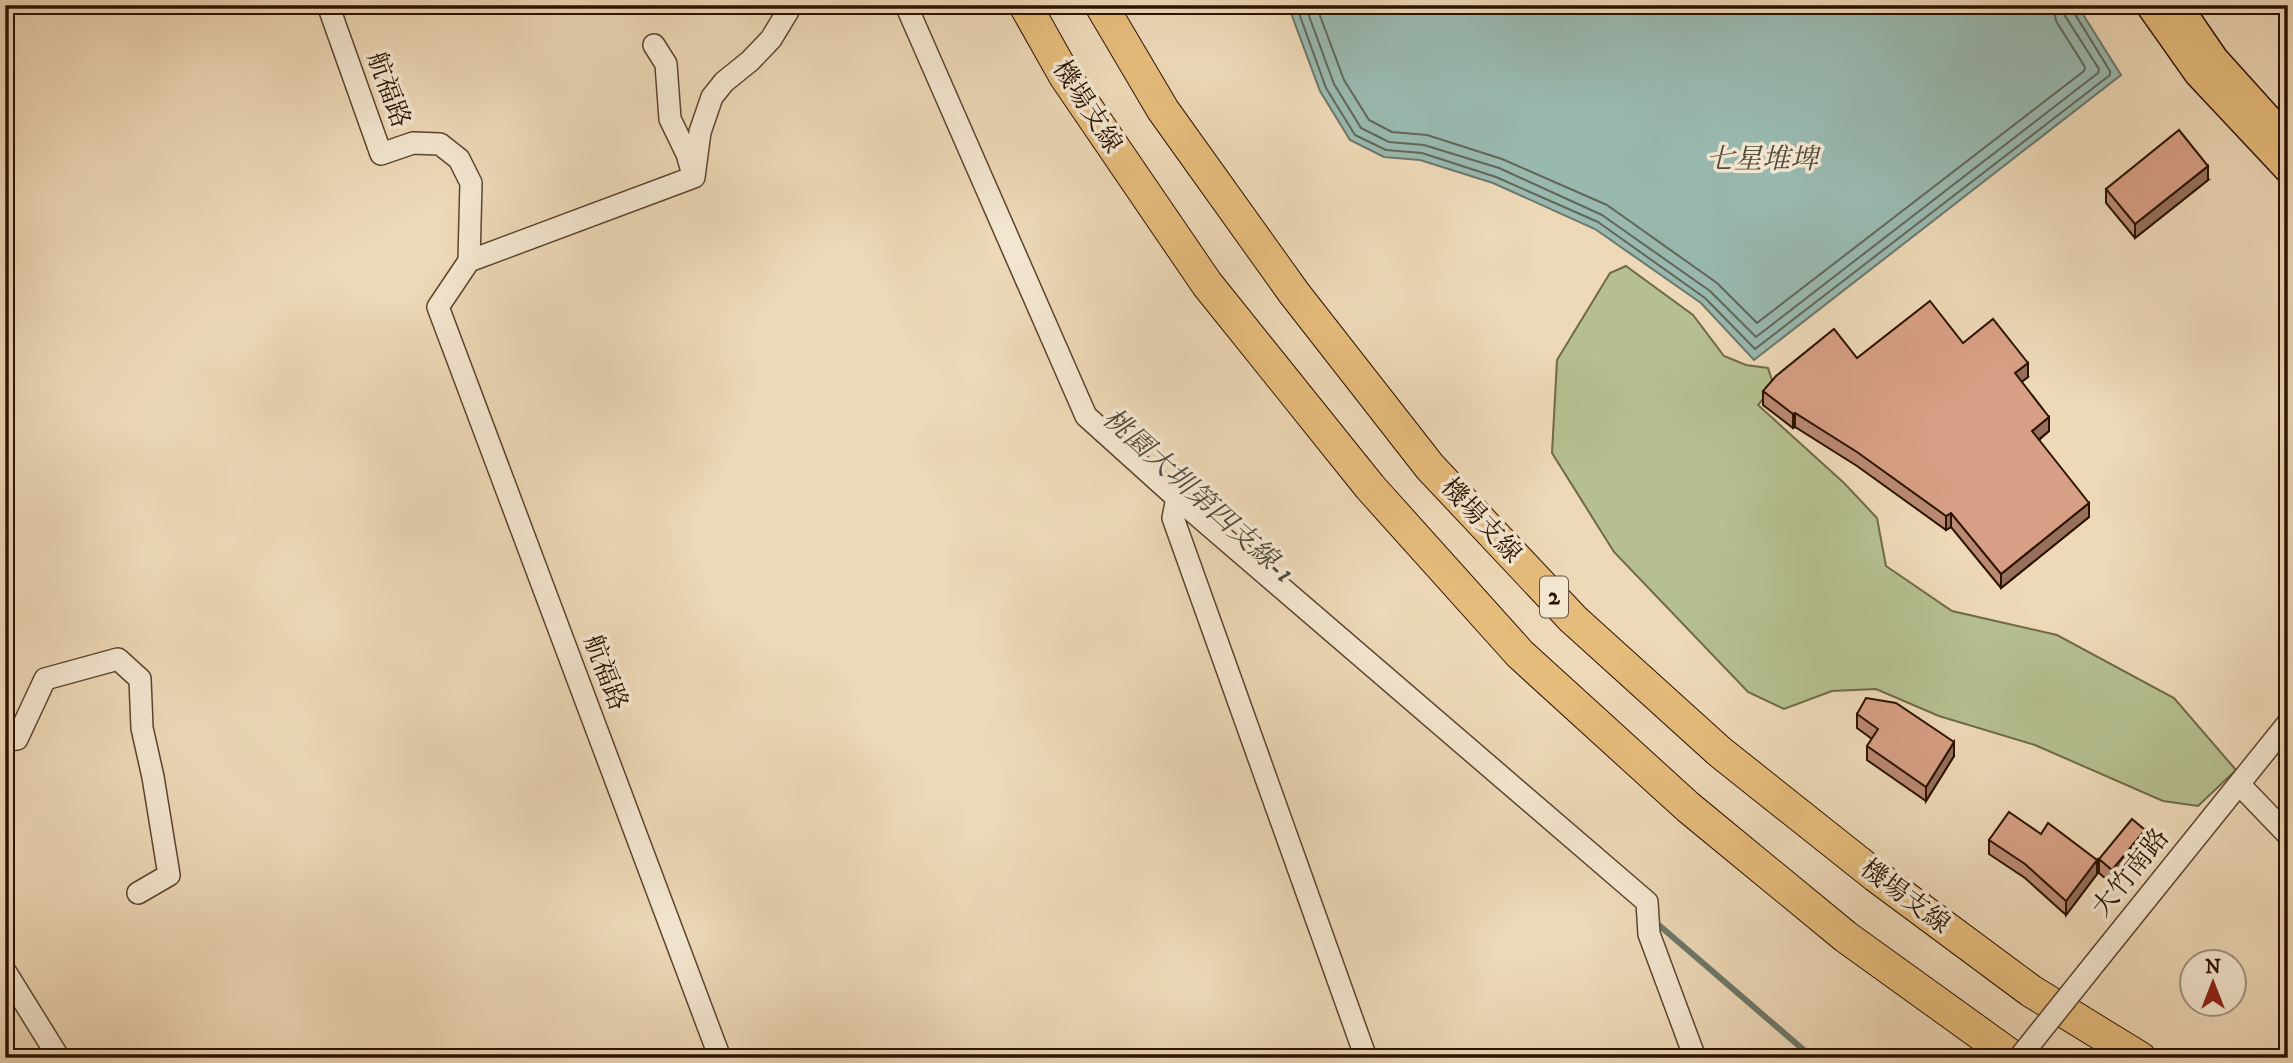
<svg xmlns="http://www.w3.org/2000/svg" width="2293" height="1063" viewBox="0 0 2293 1063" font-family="'IM FELL DW Pica','Noto Serif TC',serif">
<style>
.green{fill:#b5bf90;stroke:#706948;stroke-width:2}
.water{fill:#99b9b0;stroke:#6d776a;stroke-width:2}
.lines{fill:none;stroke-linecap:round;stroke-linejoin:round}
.shore{stroke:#626658;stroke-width:2}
.stream{stroke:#6d776a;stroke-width:6}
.minor-casing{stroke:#5c442e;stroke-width:24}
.major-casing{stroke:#2c1300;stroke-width:29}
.highway-casing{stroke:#2c1300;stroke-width:34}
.minor{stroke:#f3e6d0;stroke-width:21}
.major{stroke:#e6bc7c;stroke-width:26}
.highway{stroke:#e6bc7c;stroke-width:32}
.minor-bridge-casing{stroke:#5c442e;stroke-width:24;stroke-linecap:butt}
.minor-bridge{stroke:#f3e6d0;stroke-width:21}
.wall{fill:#b98972;stroke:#2c1300;stroke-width:2}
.shaded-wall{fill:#966f5d;stroke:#2c1300;stroke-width:2}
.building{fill:#d79f85;stroke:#2c1300;stroke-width:2}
.labels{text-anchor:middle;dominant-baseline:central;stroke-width:7;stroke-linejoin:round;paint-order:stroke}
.shield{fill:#f3e6d0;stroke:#68523e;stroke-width:2}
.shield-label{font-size:24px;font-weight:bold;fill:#2c1300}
.street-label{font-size:26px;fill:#2c1300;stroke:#f3e6d0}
.water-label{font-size:28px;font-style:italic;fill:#524d3e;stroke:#f3e6d0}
</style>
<rect width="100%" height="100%" fill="#edd8b7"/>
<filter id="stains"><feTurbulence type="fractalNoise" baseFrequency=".00286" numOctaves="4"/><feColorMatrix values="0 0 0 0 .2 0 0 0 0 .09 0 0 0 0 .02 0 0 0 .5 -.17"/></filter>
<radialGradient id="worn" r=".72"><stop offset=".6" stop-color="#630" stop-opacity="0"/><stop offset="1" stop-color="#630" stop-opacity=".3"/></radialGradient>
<path class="green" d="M1626,266L1693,315L1724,356L1746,365L1768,368L1774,386L1758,405L1844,483L1877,518L1886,566L1952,611L2057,635L2174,698L2236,770L2198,806L2163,801L2035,745L1939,716L1876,689L1832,691L1784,709L1748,692L1614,552L1552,453L1557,360L1610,273Z"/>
<path class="water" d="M1288,5H2077L2121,75L1754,360L1701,303L1595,229L1493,183L1420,160L1384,157L1350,140L1320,91Z"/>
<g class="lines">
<path class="shore" d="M1296,5L1326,88L1355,135L1386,150L1422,153L1496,177L1598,222L1705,298L1755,349L2110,75V71L2073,11L2072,5
M1305,5L1334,84L1361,128L1389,142L1424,145L1499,168L1602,215L1710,291L1756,337L2098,73L2099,69L2065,16L2063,5
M1316,5L1344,80L1369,120L1392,132L1427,135L1502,159L1607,205L1717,283L1757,323L2084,71L2085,67L2056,21L2053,5"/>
<path class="stream" d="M1653,920L1813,1058"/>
<defs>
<path id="minor" d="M328,5L381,154L413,143L440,144L459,159L471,183L469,261L438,307L720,1058
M906,5L1086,416L1177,498L1647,902L1649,934L1695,1058
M654,45L666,64L670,119L687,154L692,171
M469,261L694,177L700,132L712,97L724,82L750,61L771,39L788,11L789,5
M1177,498L1173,518L1366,1058
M5,741L17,739L45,679L118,659L140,679L142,728L153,777L169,875L138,893
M2239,784L2288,835
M2103,953L2288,723
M5,971L59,1058"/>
<path id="major" d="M2149,5L2197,73L2288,170
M2178,5L2215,59L2288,140"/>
<path id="highway" d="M1025,5L1065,76L1207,284L1370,487L1520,654L1688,807L1846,937L2014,1058
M1101,5L1163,110L1294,293L1430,467L1573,619L1720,752L1876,876L2031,991L2140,1058"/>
</defs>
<use href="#minor" class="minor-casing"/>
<use href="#major" class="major-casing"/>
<use href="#highway" class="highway-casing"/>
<use href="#minor" class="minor"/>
<use href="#major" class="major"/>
<use href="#highway" class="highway"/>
<defs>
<path id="minor-bridge" d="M2019,1058L2103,953"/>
</defs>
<use href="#minor-bridge" class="minor-bridge-casing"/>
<use href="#minor-bridge" class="minor-bridge"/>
</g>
<path class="wall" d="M2208,180L2135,238L2106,203V189Z
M1963,343L2028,377L2021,382L2049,431L2039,440L2089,517L2001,588L1951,527L1946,530L1857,466L1795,427L1793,428L1763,405V391L1857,358Z
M1857,714L1954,756L1926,801L1867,760V746L1872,739L1857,728Z
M1989,840L2097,874L2066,915L2025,878L1989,854Z
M2145,844L2112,884L2099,873V859Z"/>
<path class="shaded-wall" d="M2208,166V180L2135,238V224Z
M2028,363V377L2015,387V373Z
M1795,413V427L1793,428V414Z
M2049,417V431L2032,445V431Z
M2089,503V517L2001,588V574Z
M1951,513V527L1946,530V516Z
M1954,742V756L1926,801V787Z
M2145,830V844L2112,884V870Z
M2097,860V874L2066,915V901Z"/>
<path class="building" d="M2179,130L2208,166L2135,224L2106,189Z
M1930,301L1963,343L1993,319L2028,363L2015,373L2049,417L2032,431L2089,503L2001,574L1951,513L1946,516L1857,452L1795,413L1793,414L1763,391L1776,376L1834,329L1857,358Z
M1866,698L1896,703L1954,742L1926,787L1867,746L1878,729L1857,714Z
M2009,812L2041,834L2048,823L2097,860L2066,901L2025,864L1989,840Z
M2132,819L2145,830L2112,870L2099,859Z"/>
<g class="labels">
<rect class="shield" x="1540" y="576.5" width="28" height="41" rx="5"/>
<g class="shield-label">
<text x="1554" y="597">2</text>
</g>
<g class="street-label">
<text transform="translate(388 90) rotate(70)">航福路</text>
<text transform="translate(1087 107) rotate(57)">機場支線</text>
<text transform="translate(1481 521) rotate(47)">機場支線</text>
<text transform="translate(605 673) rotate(69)">航福路</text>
<text transform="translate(2131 873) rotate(-51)">大竹南路</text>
<text transform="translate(1905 897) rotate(37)">機場支線</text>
</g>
<g class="water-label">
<text x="1762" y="159">七星堆埤</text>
<text transform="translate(1198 496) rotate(42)">桃園大圳第四支線-1</text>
</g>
</g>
<rect width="2293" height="1063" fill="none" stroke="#edd8b7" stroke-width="28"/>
<rect x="7" y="7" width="2279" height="1049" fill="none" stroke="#2c1300" stroke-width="3.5"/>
<rect x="14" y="14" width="2265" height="1035" fill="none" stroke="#2c1300" stroke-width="2"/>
<g transform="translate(2213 983)"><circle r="33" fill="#f3e6d0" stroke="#a3927d" stroke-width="2"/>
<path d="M0-5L12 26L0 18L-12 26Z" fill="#8f2418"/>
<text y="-10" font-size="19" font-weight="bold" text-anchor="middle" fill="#2c1300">N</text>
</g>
<rect width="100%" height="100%" filter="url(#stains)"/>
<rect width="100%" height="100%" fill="url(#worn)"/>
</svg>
